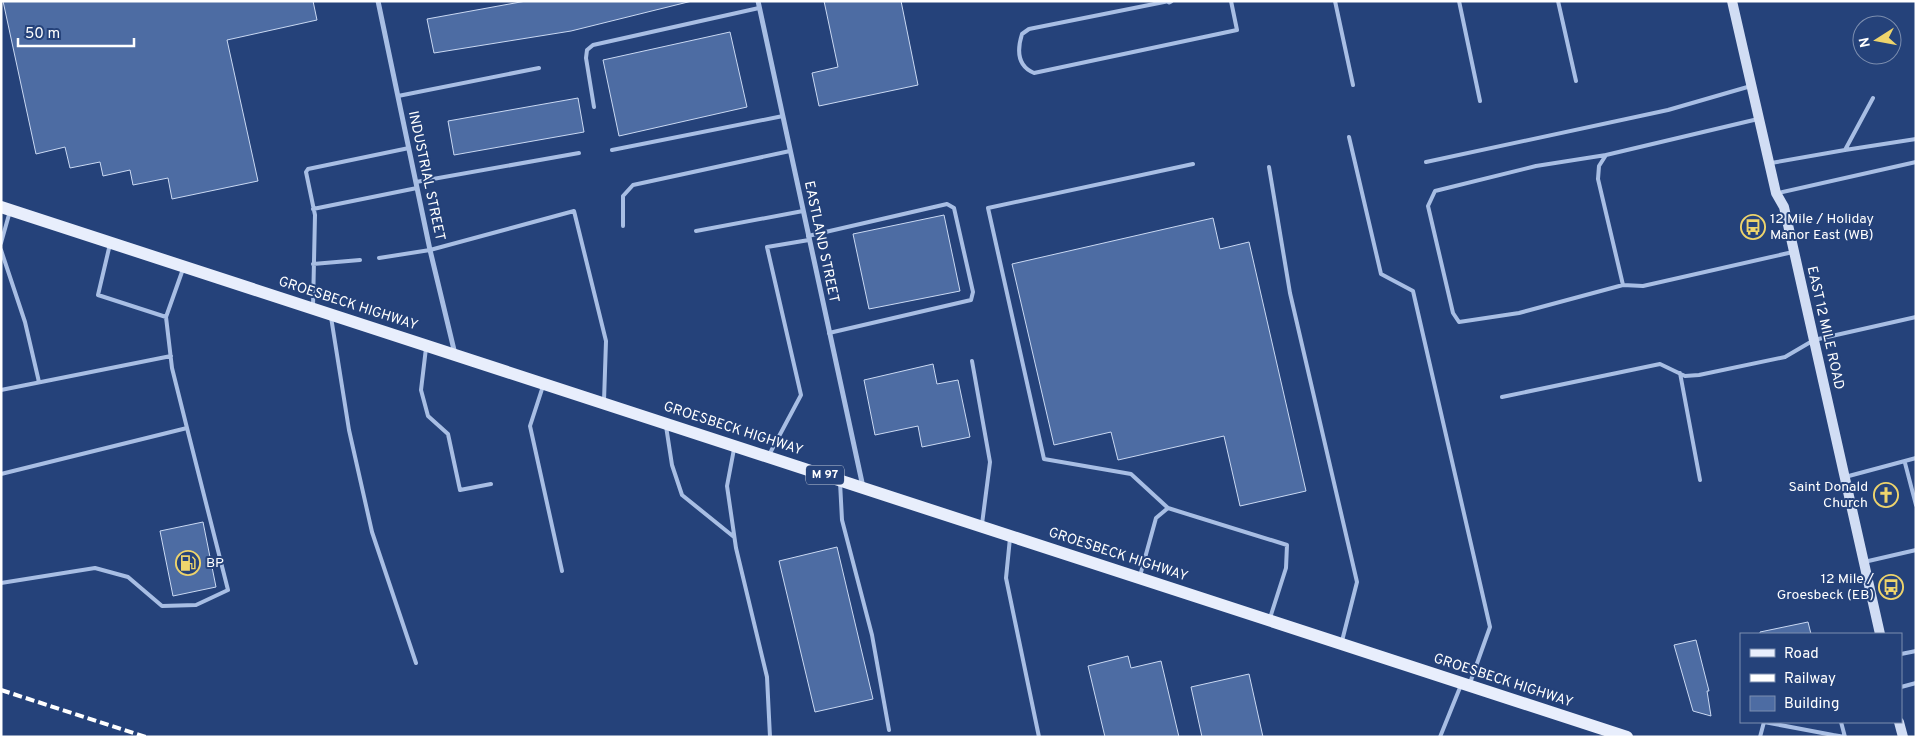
<svg xmlns="http://www.w3.org/2000/svg" width="1917" height="738" viewBox="0 0 1917 738" font-family="Overpass,sans-serif">
<style>
.building{fill:#4d6ca3;stroke:#cad9f3}
.lines{fill:none;stroke-linecap:round;stroke-linejoin:round}
.lane{stroke:#a8bee4;stroke-width:4}
.street{stroke:#a8bee4;stroke-width:5}
.secondary{stroke:#d1ddf4;stroke-width:10}
.primary{stroke:#e8eefc;stroke-width:12}
.rail{stroke:#fff;stroke-width:4;stroke-dasharray:9 4;stroke-linecap:butt}
.labels{text-anchor:middle;dominant-baseline:central;stroke-width:4;stroke-linejoin:round;paint-order:stroke}
.shield{fill:#25427a;stroke:#bec6d7;stroke-width:1}
.shield-label{font-size:12px;font-weight:bold;fill:#fff}
.street-label{font-size:14px;fill:#fff;stroke:#25427a}
.poi-label{font-size:14px;fill:#fff;stroke:#25427a;text-anchor:start}
</style>
<rect width="100%" height="100%" fill="#25427a"/>
<path class="building" d="M3,1H313L317,20L227,40L258,181L172,199L168,178L133,185L130,170L103,176L100,162L70,168L65,147L36,154Z
M526,1H692L571,31L434,53L427,19Z
M824,1H901L918,85L819,106L812,73L838,67Z
M730,32L747,107L619,136L603,60Z
M578,98L584,132L454,155L448,121Z
M944,215L960,291L869,309L853,234Z
M1213,218L1220,249L1249,242L1306,491L1240,506L1224,436L1118,460L1111,432L1054,445L1012,264Z
M933,364L937,384L958,380L970,437L922,447L918,426L875,435L864,380Z
M203,522L216,587L173,596L160,531Z
M837,547L873,699L815,712L779,561Z
M1808,622L1811,634H1760V632Z
M1696,640L1709,691H1707L1711,716L1693,711L1674,645Z
M1128,656L1131,668L1161,661L1179,737H1105L1088,666Z
M1249,674L1263,737H1202L1191,687Z"/>
<g class="lines">
<path class="lane" d="M1169,1L1029,29L1022,34C1017,50 1017,66 1034,73L1237,30L1231,1
M1335,1L1353,85
M1459,1L1480,101
M1558,1L1576,81
M398,96L539,68
M594,107L586,58L587,50L593,45L759,8
M1758,119L1606,155L1599,166L1598,179L1623,285L1643,286L1793,252
M1349,137L1381,274L1413,291L1490,627L1470,683
M612,150L783,116
M1845,150L1916,139
M1606,155L1536,166L1435,191L1428,206L1453,313L1459,322L1519,313L1623,285
M1426,162L1668,110L1751,86
M1771,163L1845,150L1873,98
M1269,167L1290,293L1357,582L1342,641
M416,182L579,153
M1778,193L1916,162
M313,209L417,188
M623,226V196L633,185L790,151
M696,231L803,211
M808,236L947,204L954,208L973,292L971,300L829,333
M1,243L10,211
M110,244L98,295L166,317
M1,250L25,322L39,382
M379,258L430,250L574,211L606,341L604,401
M313,264L360,260
M313,307L315,215L306,172L308,169L409,148
M331,317L349,430L372,532L416,663
M426,348L421,390L428,416L448,434L460,490L491,484
M972,361L990,462L982,524
M1680,373L1700,480
M543,386L530,426L562,571
M1,390L171,356
M1502,397L1660,364L1685,376L1699,375L1785,357L1814,340L1916,317
M666,426L672,465L682,495L734,537
M734,449L727,486L736,548L767,677L770,737
M769,455L801,395L767,247L809,240
M1905,463L1916,505
M1,474L187,428L172,368L166,317L183,269
M1845,477L1916,458
M840,482L842,520L872,635L889,730
M1168,508L1131,474L1044,459L988,208L1193,164
M1010,538L1006,578L1039,737
M1864,562L1916,550
M1140,576L1156,518L1168,508L1287,545L1286,568L1270,618
M1,583L95,568L128,577L162,606L196,605L228,590L187,428
M1901,654L1916,651
M1901,687L1916,683
M1841,722L1845,737
M1440,737L1461,685
M1760,737L1764,722L1833,735
M1832,737L1833,735L1845,737"/>
<path class="street" d="M378,1L430,250L455,354
M758,1L863,487
M1169,2L1171,1"/>
<path class="secondary" d="M1732,1L1776,193L1784,207L1880,634
M1899,722L1903,737"/>
<path class="primary" d="M1,207L1627,737"/>
<path class="rail" d="M1,690L146,737"/>
</g>
<defs>
<symbol id="bus-ring" viewBox="-11 -11 22 22"><circle r="9.5" fill="#25427a" stroke="#eed46c" stroke-width="1.5"/><path d="M-5-6H5V4H4V6H2V4H-2V6H-4V4H-5ZM-3.5-4V0h7V-4ZM-3.5 1.2v1.5H-2V1.2ZM2 1.2v1.5H3.5V1.2Z" fill="#eed46c"/></symbol>
<symbol id="church-ring" viewBox="-11 -11 22 22"><circle r="9.5" fill="#25427a" stroke="#eed46c" stroke-width="1.5"/><path d="M-1.2-6h2.4v3.5h3.3v2.4h-3.3V6h-2.4V-.1h-3.3v-2.4h3.3Z" fill="#eed46c"/></symbol>
<symbol id="fuel-ring" viewBox="-11 -11 22 22"><circle r="9.5" fill="#25427a" stroke="#eed46c" stroke-width="1.5"/><path d="M-5.5-6h7V0h2V4h1.3V-2.5L3-4.5l.8-.8L6-3V5H2.5V1h-1V6h-7ZM-4.2-4.7v3.2H.2V-4.7Z" fill="#eed46c"/></symbol>
</defs>
<g fill-rule="evenodd">
<use href="#bus-ring" x="1739" y="213" width="28" height="28"/>
<use href="#church-ring" x="1872" y="481" width="28" height="28"/>
<use href="#fuel-ring" x="174" y="549" width="28" height="28"/>
<use href="#bus-ring" x="1877" y="573" width="28" height="28"/>
</g>
<g class="labels">
<rect class="shield" x="806" y="465.5" width="38" height="19" rx="4"/>
<g class="shield-label">
<text x="825" y="475">M 97</text>
</g>
<g class="street-label">
<text transform="translate(426 176) rotate(78)">INDUSTRIAL STREET</text>
<text transform="translate(821 242) rotate(78)">EASTLAND STREET</text>
<text transform="translate(348 304) rotate(18)">GROESBECK HIGHWAY</text>
<text transform="translate(1825 328) rotate(77)">EAST 12 MILE ROAD</text>
<text transform="translate(733 429) rotate(18)">GROESBECK HIGHWAY</text>
<text transform="translate(1118 555) rotate(18)">GROESBECK HIGHWAY</text>
<text transform="translate(1503 681) rotate(18)">GROESBECK HIGHWAY</text>
</g>
<g class="poi-label">
<text x="1770" y="219">12 Mile / Holiday<tspan x="1770" dy="16">Manor East (WB)</tspan></text>
<text x="1868" y="487" text-anchor="end">Saint Donald<tspan x="1868" dy="16">Church</tspan></text>
<text x="206" y="563">BP</text>
<text x="1874" y="579" text-anchor="end">12 Mile /<tspan x="1874" dy="16">Groesbeck (EB)</tspan></text>
</g>
</g>
<rect width="1917" height="738" fill="none" stroke="#ffffff" stroke-width="5"/>
<rect x="1740" y="633" width="162" height="90" fill="#25427a" stroke="#7c8eaf"/>
<rect x="1750" y="649" width="25" height="8" fill="#e8eefc" stroke="#7c8eaf"/>
<text x="1784" y="658" font-size="15" fill="#ffffff">Road</text>
<rect x="1750" y="674" width="25" height="8" fill="#ffffff" stroke="#7c8eaf"/>
<text x="1784" y="683" font-size="15" fill="#ffffff">Railway</text>
<rect x="1750" y="696" width="25" height="15" fill="#4d6ca3" stroke="#7c8eaf"/>
<text x="1784" y="708" font-size="15" fill="#ffffff">Building</text>
<g transform="translate(1877 40) rotate(259)"><circle r="24" fill="#25427a" stroke="#7c8eaf"/>
<path d="M0-4L9 19L0 12L-9 19Z" fill="#eed46c"/>
<text y="-8" font-size="14" font-weight="bold" text-anchor="middle" fill="#ffffff">N</text>
</g>
<path d="M18 38v8h116v-8" fill="none" stroke="#ffffff" stroke-width="2.5"/>
<text x="25" y="38" font-size="15" fill="#ffffff" stroke="#25427a" stroke-width="4" paint-order="stroke">50 m</text>
</svg>
